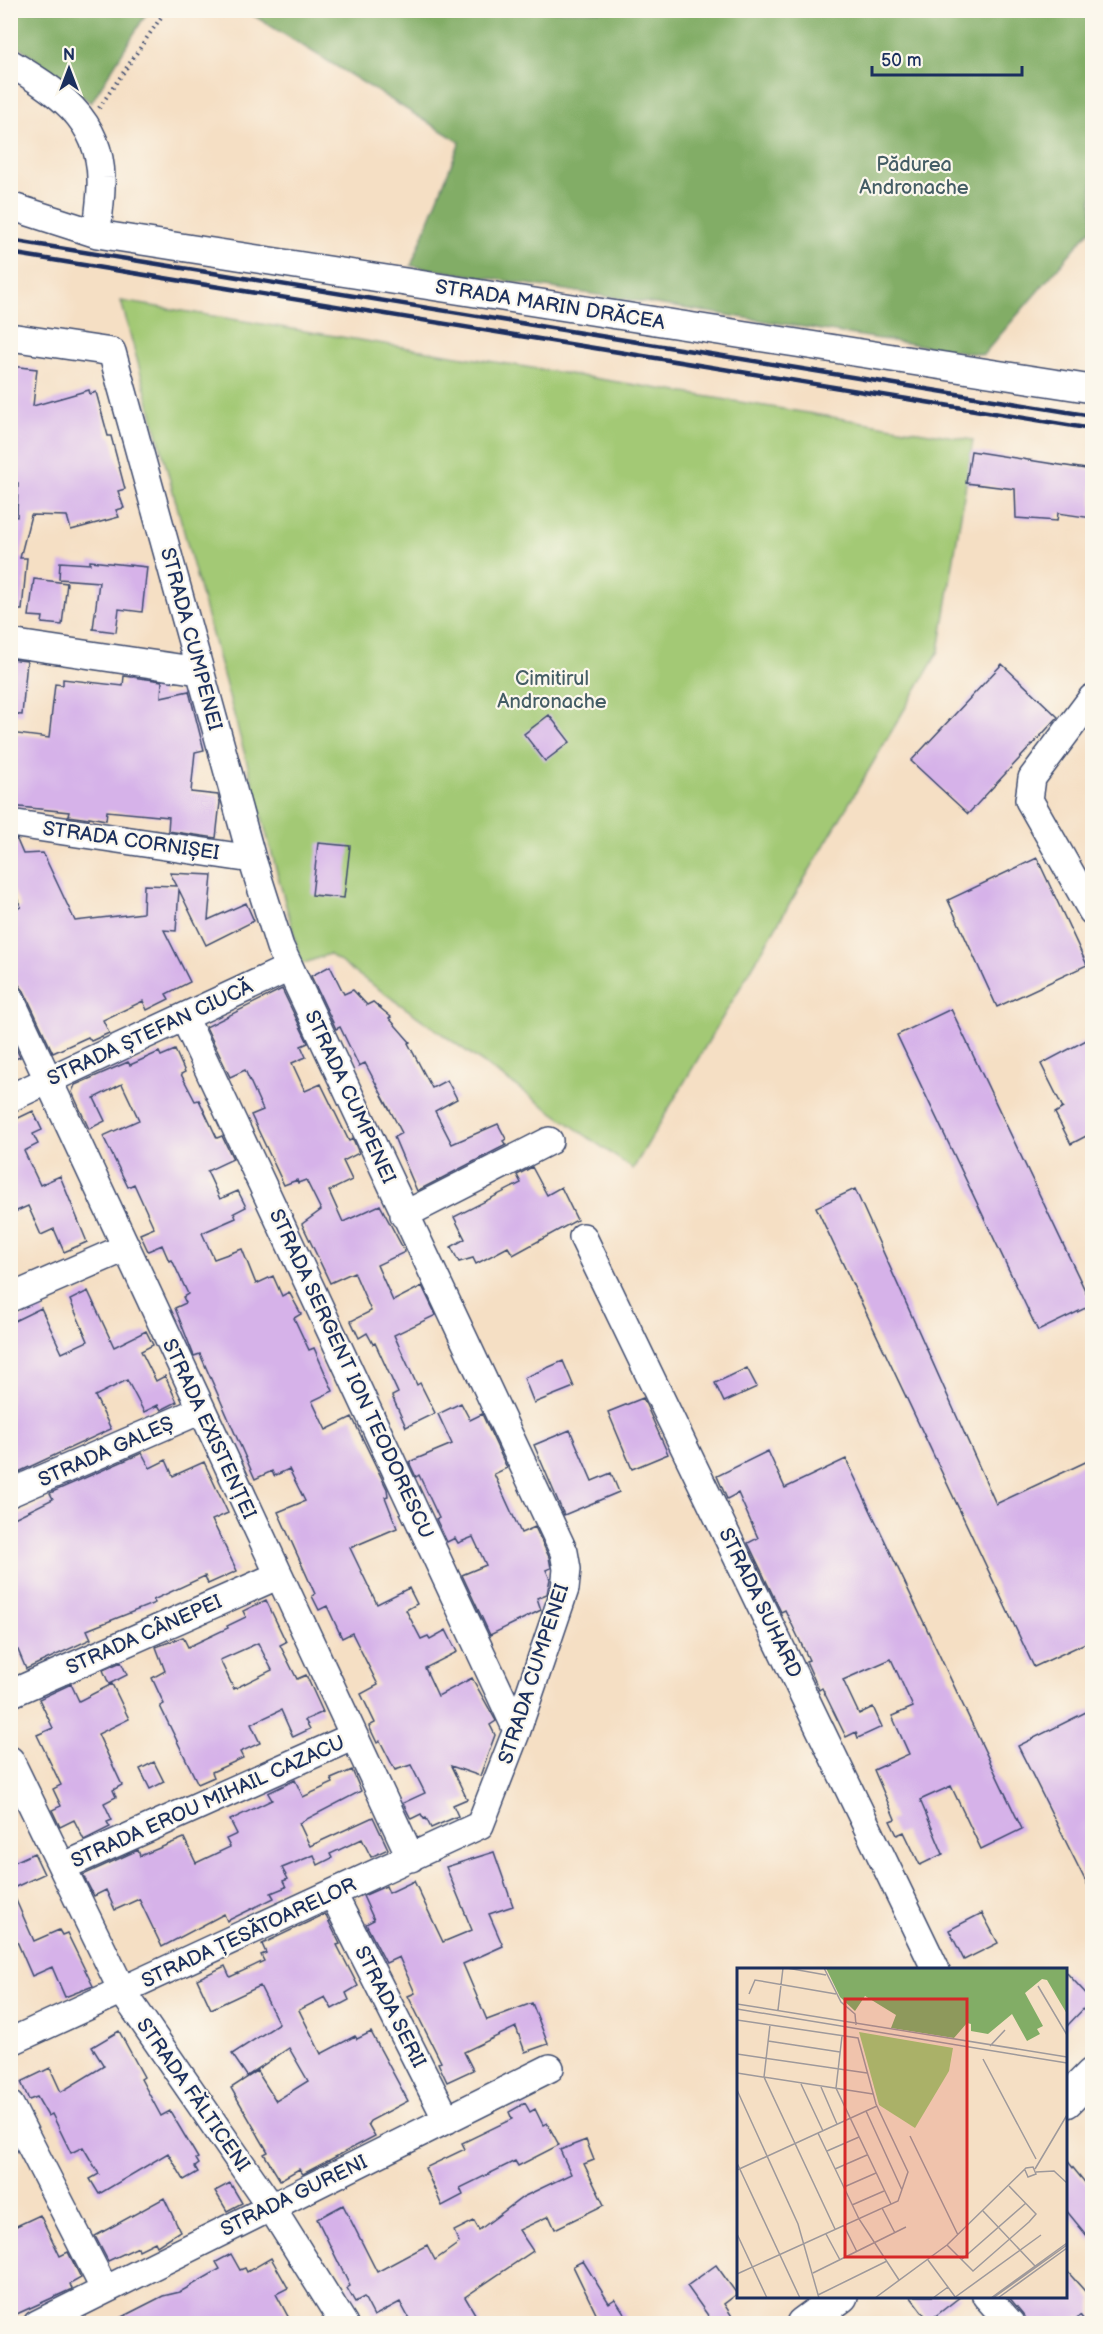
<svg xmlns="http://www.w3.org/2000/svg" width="1103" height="2334" viewBox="0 0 1103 2334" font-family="'Balsamiq Sans',sans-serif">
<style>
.green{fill:#a3c974;stroke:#5f7c69;stroke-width:1.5}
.forest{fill:#82ad66;stroke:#4e6e62;stroke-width:1.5}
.building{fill:#d6b2e9;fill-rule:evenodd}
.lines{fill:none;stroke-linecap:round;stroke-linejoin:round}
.minor-casing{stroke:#3c496d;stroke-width:30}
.major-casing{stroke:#3c496d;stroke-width:36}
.path{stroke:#3c496d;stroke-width:4;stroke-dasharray:1.5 4.5;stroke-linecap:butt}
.minor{stroke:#fff;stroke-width:27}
.major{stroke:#fff;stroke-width:33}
.rail{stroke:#1b2f5e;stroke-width:4.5}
.labels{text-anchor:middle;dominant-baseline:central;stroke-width:4.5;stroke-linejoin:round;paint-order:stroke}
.park-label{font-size:20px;fill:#445d65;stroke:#fbf7ec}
.street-label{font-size:20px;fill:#1b2f5e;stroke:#fbf7ec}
.inset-road{fill:none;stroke:#9e999b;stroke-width:1.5}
.view{fill:#d62828;fill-opacity:0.15;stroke:#d62828;stroke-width:3}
.inset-edge{fill:none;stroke:#1b2f5e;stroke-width:3}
</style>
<rect width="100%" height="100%" fill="#fbf7ec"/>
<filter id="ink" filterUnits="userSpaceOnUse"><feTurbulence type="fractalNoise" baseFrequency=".0167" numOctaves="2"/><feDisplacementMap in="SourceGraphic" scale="12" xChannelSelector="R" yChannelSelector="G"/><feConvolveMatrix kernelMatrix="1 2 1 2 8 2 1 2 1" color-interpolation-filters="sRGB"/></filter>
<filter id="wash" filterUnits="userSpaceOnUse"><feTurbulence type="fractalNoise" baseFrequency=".008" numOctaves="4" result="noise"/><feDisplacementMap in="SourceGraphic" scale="24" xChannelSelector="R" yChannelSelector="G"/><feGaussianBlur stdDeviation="1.35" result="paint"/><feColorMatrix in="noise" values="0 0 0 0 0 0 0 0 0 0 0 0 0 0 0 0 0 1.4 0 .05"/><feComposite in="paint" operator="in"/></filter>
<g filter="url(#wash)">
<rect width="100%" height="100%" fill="#f5dfc4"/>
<path class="green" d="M121,301L973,440L939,651L633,1169L329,954L302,964Z"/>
<path class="forest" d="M10,11L11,10L148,11L91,103L11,40Z
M246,11H1092V228L983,355L411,266L460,142Z"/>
<g id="blocks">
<path class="building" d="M10,366L37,369L33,406L89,390L90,394L96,392L108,436H111L125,489L118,491L124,508L116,510L119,517L71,530L67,516L31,515L20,558H27L22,610H10V516L17,517L18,483L10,482Z
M971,451L1092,470V518L1058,513L1057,521L1016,518L1015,489L966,483Z
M90,561L147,567L142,612L119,609L116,632L93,629L99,582L59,579L60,562L90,564Z
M34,579L67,583L62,625L42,623L43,617L29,616Z
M10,659L27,661L22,715L10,714Z
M1002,664L1058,717L968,814L911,761Z
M124,676L162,681L161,697L189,691L204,750L195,752L191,792L218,795L220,802L216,838L168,831L169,817L107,811L106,820L89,817V819L68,816L69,812L10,806V733L49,738L55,684L63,685V679L123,686Z
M549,715L570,742L545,761L524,734Z
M10,839L17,840L23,854L43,853L75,921L143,913L144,885L177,886L170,873L212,875L208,920L246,903L254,921L206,945L179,890L176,931L164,930L190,982L166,994L169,999L147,1010L143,1001L103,1020L109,1033L91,1041L88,1037L53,1053L24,991L19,985L10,982V912L21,907L10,883Z
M318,843L350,846L344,898L312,895Z
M1037,858L1087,965L997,1007L948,900Z
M330,966L344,994L353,990L367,1005L373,1002L391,1017L389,1018L410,1042L408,1043L432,1088L447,1080L457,1099L435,1111L452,1144L498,1124L506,1139L503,1141L506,1145L417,1191L394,1137L402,1133L365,1063L359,1066L340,1027L336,1029L311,976Z
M282,989L308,1043L301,1046L306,1057L292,1063L305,1091L321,1084L349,1141L353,1139L359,1153L343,1161L352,1180L329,1191L343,1222L380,1205L405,1252L377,1265L393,1301L422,1286L436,1315L394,1335L417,1385L420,1383L435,1413L406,1427L392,1396L398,1393L375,1343L373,1344L367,1333L359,1338L351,1321L371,1311L354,1272L330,1283L302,1224L321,1210L306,1180L298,1183L297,1180L284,1185L251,1115L263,1110L245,1070L230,1077L206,1027Z
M951,1009L1092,1305L1038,1331L897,1035Z
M10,1036L20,1057L10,1061Z
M1092,1037V1133L1071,1144L1055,1113L1063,1108L1041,1064Z
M175,1050L185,1072L181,1074L195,1101L199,1100L217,1138L222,1136L233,1159L207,1171L220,1199L238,1191L246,1207L234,1213L236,1218L202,1233L214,1259L242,1249L256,1284L273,1276L282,1296L289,1292L301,1314L294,1318L309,1350L314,1348L333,1391L312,1401L326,1430L352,1417L387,1489L388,1496L385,1497L397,1528L350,1548L377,1604L409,1588L417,1604L406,1610L421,1639L428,1636L430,1639L446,1630L457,1652L425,1668L438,1696L472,1678L496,1721L490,1725L495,1735L480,1776L451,1766L467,1799L453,1805L458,1816L431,1828L426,1818L424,1819L421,1814L411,1819L403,1803L425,1793L411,1765L395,1770L380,1741L377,1743L369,1726L375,1723L361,1694L378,1685L352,1633L342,1638L327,1606L319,1610L312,1596L315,1594L278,1512L305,1501L289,1469L274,1476L272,1471L255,1479L200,1354L194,1356L175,1308L186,1303L183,1297L188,1294L172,1260L169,1261L162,1245L148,1251L140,1234L154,1228L134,1184L128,1187L103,1136L139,1120L122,1084L94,1098L105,1121L89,1129L72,1092L75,1085L128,1062L130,1065L159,1052L161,1056Z
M33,1111L42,1130L33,1134L38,1144L24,1151L40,1185L60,1176L87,1242L64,1252L54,1229L41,1235L28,1206L10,1214V1122Z
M532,1167L547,1195L561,1187L577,1220L513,1255L508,1247L476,1264L473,1258L459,1262L451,1247L465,1239L454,1217L521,1183L517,1175Z
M855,1189L996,1504L1092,1459V1640L1034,1667L816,1207Z
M88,1291L114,1347L146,1331L153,1345L141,1351L156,1381L165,1376L177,1402L161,1410L158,1405L144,1412L127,1380L95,1396L111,1429L10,1476V1323L41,1308L62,1353L88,1341L70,1300Z
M563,1361L574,1387L534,1403L524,1378Z
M747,1368L757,1387L724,1402L715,1383Z
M643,1398L668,1454L632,1469L608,1412Z
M461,1403L470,1420L482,1414L507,1468L494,1474L521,1533L535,1527L549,1557L551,1568L546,1570L550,1579L547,1594L537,1598L541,1610L490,1635L462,1575L486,1565L473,1537L458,1543L455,1538L447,1542L436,1519L439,1518L419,1475L416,1477L409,1462L452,1444L438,1414Z
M570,1430L592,1481L611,1473L619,1492L564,1515L534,1445Z
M768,1451L785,1488L846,1459L1022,1829L981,1849L951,1786L920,1800L943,1854L920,1865L904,1832L897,1835L890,1821L895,1819L874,1770L909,1754L892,1716L913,1707L891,1659L843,1680L859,1714L873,1707L882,1727L858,1738L856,1732L846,1737L822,1688L819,1690L806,1661L809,1660L785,1610L781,1612L748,1543L758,1538L738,1493L727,1499L717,1476Z
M142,1453L150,1468L166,1460L173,1476L204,1462L228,1513L212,1520L237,1571L208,1584L205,1576L153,1600L155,1603L87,1630L91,1639L26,1669L18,1650L10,1653V1520L53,1499L50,1493Z
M266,1600L286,1642L280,1645L297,1679L306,1675L323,1712L305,1720L310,1729L293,1737L281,1710L251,1724L260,1743L240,1752L243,1758L212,1772L214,1777L198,1784L160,1706L164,1704L152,1678L165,1671L156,1647L183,1637L188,1647L228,1628L227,1626L246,1617L243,1611ZM258,1643L272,1670L234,1689L220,1660Z
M121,1662L127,1675L109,1684L103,1670Z
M71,1684L79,1701L112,1684L129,1719L98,1734L122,1785L113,1790L116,1797L104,1803L112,1820L107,1822L110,1827L84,1840L74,1820L60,1827L52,1810L61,1806L53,1789L61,1785L37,1735L53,1728L39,1699Z
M1092,1709V1894L1018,1746Z
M154,1762L164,1782L150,1789L140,1769Z
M352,1770L361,1791L299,1823L310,1846L373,1817L388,1849L371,1857L362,1839L330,1854L332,1858L318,1865L314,1855L282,1868L288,1879L283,1881L286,1887L271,1893L274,1898L227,1921L224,1914L162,1947L139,1899L115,1910L106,1890L94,1896L83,1875L138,1850L140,1856L184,1838L196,1863L230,1847L226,1839L237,1834L230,1820L272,1800L268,1793L295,1780L303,1797L333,1783L331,1779Z
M494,1852L513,1906L489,1914L503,1946L463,1964L487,2020L532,2003L548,2044L525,2052L516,2027L464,2052L473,2070L447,2082L438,2063L441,2062L408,1996L415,1993L399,1957L386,1963L366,1924L374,1920L363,1896L386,1886L389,1893L414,1881L443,1942L472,1930L446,1867Z
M34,1853L44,1874L11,1889L34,1941L59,1930L62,1935L67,1933L93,1986L65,1997L52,1967L32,1976L15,1937L10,1939V1864Z
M982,1913L998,1943L964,1960L949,1930Z
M325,1914L340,1944L337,1945L358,1986L346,1993L349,2000L332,2009L325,1997L299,2010L321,2054L355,2036L357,2039L371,2032L408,2101L370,2121L368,2124L375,2136L303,2174L299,2169L280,2180L264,2154L268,2152L231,2088L257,2071L276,2101L308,2081L289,2048L247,2076L232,2054L279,2024L260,1986L211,2009L197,1979L225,1966L230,1977L264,1961L261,1955L266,1953L262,1944Z
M1065,1971L1092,2000L1065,2028Z
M119,2031L144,2077L141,2079L161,2116L170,2111L198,2158L196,2159L199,2164L195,2167L198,2172L184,2180L168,2153L99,2194L90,2179L99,2174L83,2147L71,2153L52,2114L48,2116L37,2097L29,2100L21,2082L50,2068L61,2092L104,2066L92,2047Z
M525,2103L530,2112L535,2109L543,2125L547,2123L559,2145L518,2166L515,2161L460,2188L463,2195L442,2206L425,2168L465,2149L462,2143L512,2119L509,2112Z
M586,2140L594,2160L584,2164L604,2205L555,2229L549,2216L519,2230L533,2251L465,2297L481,2324H412L400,2302L374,2316L364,2297L355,2302L347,2288L350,2286L317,2219L343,2205L377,2272L427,2245L435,2260L459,2243L454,2231L474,2221L479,2230L523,2197L571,2174L560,2150Z
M1065,2158L1092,2191V2242L1065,2209Z
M230,2183L242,2203L227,2211L215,2191Z
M164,2198L180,2231L157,2246L155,2242L139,2250L138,2247L108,2261L95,2236Z
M40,2215L60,2256L68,2252L81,2278L70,2284L72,2289L10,2317V2229Z
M231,2254L240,2270L245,2268L247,2272L271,2258L288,2288L276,2294L292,2324H108L163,2296L180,2292L220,2269L216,2262Z
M583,2261L609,2303L615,2299L626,2316L615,2324H601L573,2266Z
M716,2265L737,2294L724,2304L737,2324H714L687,2286Z
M1065,2269L1092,2299V2324H1087L1080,2315L1071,2324H1026L1023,2314L1008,2296H1065Z
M910,2296H961L929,2321Z"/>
</g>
</g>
<g filter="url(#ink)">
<use href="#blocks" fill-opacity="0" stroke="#3c496d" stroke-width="1.5"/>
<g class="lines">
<defs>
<path id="minor" d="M10,63C56,91 100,118 101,178C102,196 98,215 97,234
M10,206L97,234L1092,389
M10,337L112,352L252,859L280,947L564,1552L567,1569L565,1589L517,1730L480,1825L10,2042
M10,643L199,671
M1092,698L1032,778L1029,800L1092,911
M10,823L252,859
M10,998L411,1858
M184,1017L517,1730
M10,1098L289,968
M404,1215L549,1141
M583,1237L936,1970
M10,1298L125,1248
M10,1493L201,1410
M10,1694L277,1576
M10,1760L123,1992L271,2207L344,2324
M62,1867L354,1736
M333,1894L447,2120
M10,2105L105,2290
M986,2296L1011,2324
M37,2324L550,2068"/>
<path id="major" d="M1066,2101L1092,2075
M803,2324L841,2296"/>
</defs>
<use href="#minor" class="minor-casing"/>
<use href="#major" class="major-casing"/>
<path class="path" d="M99,108L166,10"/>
<use href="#minor" class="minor"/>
<use href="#major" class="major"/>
<path class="rail" d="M10,240L1092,416
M10,253L1092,429"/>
</g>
</g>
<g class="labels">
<g class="park-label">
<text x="914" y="165">Pădurea<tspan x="914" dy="23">Andronache</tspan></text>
<text x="552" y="679">Cimitirul<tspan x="552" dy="23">Andronache</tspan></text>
</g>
<g class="street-label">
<text transform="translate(550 305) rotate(9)">STRADA MARIN DRĂCEA</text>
<text transform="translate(191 639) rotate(75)">STRADA CUMPENEI</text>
<text transform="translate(131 841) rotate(8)">STRADA CORNIȘEI</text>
<text transform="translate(150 1033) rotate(-25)">STRADA ȘTEFAN CIUCĂ</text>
<text transform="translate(350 1097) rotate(65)">STRADA CUMPENEI</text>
<text transform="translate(351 1374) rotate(65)">STRADA SERGENT ION TEODORESCU</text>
<text transform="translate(209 1429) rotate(65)">STRADA EXISTENȚEI</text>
<text transform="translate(106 1452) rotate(-24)">STRADA GALEȘ</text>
<text transform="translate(760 1603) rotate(64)">STRADA SUHARD</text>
<text transform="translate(144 1635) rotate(-24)">STRADA CÂNEPEI</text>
<text transform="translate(534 1674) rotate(-72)">STRADA CUMPENEI</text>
<text transform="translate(208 1802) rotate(-24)">STRADA EROU MIHAIL CAZACU</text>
<text transform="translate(249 1933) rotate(-25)">STRADA ȚESĂTOARELOR</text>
<text transform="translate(390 2007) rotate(63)">STRADA SERII</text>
<text transform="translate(193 2095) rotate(55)">STRADA FĂLTICENI</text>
<text transform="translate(294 2196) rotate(-26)">STRADA GURENI</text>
</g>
</g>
<g transform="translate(737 1968)">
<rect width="330" height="330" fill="#f5dfc4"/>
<path d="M122,64L216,80L212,103L178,160L142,137Z" fill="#a3c974"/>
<path d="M89,0H330V46L310,12L305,11L288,25L306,58L300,61L303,66L290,73L275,46L251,66L234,63V56L230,55L217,70L154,60L159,47L128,28L118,43L103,29Z" fill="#82ad66"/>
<path class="inset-road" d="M50,0L89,7M87,0L104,34L118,46L119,57M301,18L330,67M12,26L18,12L99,26M0,36L330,89M0,41L330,95M41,42L46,0M0,52L121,70L139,136L171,204L161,233L0,306M33,57L27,109L98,261M105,68L99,120L154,236M31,73L103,84M253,78L268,62M0,86L130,105M246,91L299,191M0,105L136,126M64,116L86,163M84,119L100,156M0,122L61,256L82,330M129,143L165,222M81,165L122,251L162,312M173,168L221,267M90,183L122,169M0,195L63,330M98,201L130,187M298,201L330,147M0,202L140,138M299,204L317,203L330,215M107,219L139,205M115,237L147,223M145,240L158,265M246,243L298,298M107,258L120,284M0,266L30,330M89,266L103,292M210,277L236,303L292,254L299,246L272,218M191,292L219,330M224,292L289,235M76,305L169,259M81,327L150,293M138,330L210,277L289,200L296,199L299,206L291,209L288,202M196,330L211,319M217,330L304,267M254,330L330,275M256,330L330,277M261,330L330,280"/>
<path class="view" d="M108,31H230V289H108Z"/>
<rect width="330" height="330" class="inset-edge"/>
</g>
<rect width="1103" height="2334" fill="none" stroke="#fbf7ec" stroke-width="36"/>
<g transform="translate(69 69)" stroke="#fbf7ec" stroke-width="4.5" paint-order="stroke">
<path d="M0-4.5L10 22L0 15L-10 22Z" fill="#1b2f5e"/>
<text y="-9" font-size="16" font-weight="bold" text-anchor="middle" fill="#1b2f5e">N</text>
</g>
<path d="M872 66v9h150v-9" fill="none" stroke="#1b2f5e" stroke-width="3"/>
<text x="881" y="66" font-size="18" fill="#1b2f5e" stroke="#fbf7ec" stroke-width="4.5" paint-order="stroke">50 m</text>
</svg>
